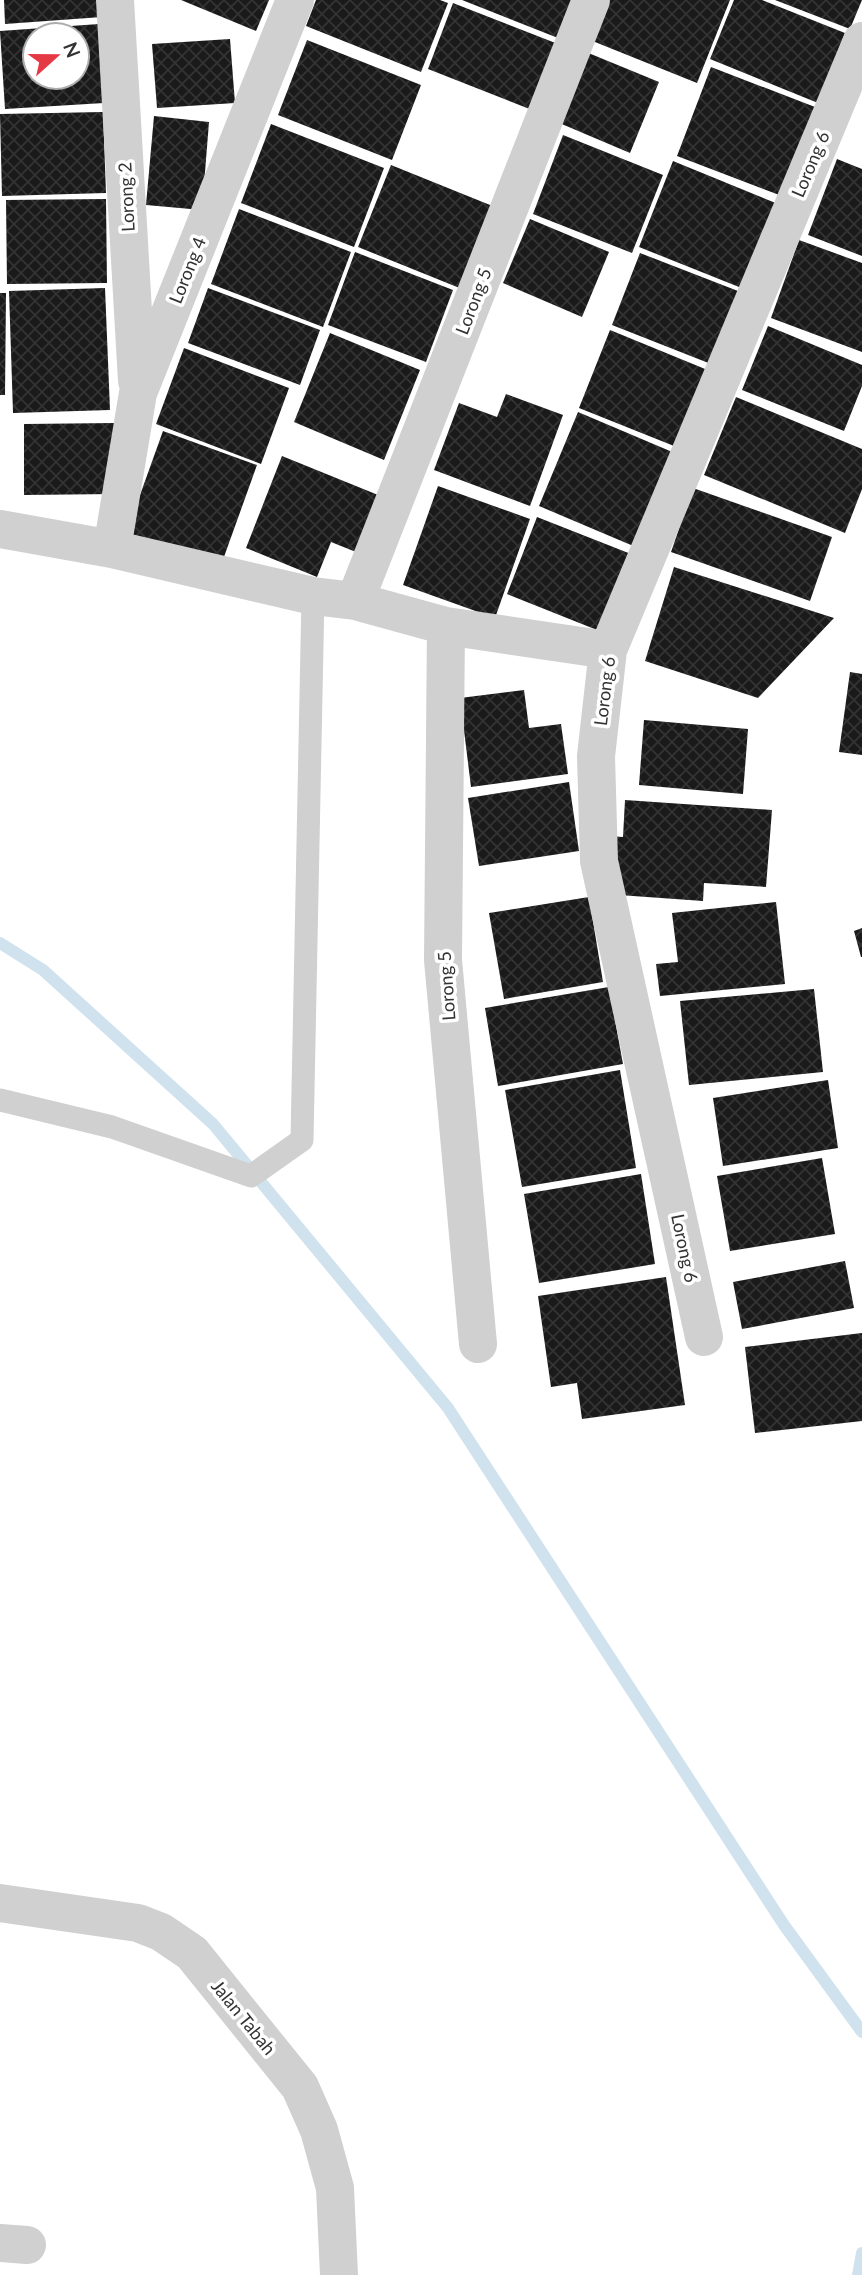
<svg xmlns="http://www.w3.org/2000/svg" width="862" height="2275" viewBox="0 0 862 2275" font-family="Lato,sans-serif">
<style>
.lines{fill:none;stroke-linecap:round;stroke-linejoin:round}
.stream{stroke:#cfe2ee;stroke-width:12}
.building{fill:url(#building-cross-hatch);fill-rule:evenodd}
.lane{stroke:#d0d0d0;stroke-width:23}
.street{stroke:#d0d0d0;stroke-width:38}
.labels{text-anchor:middle;dominant-baseline:central;stroke-width:7;stroke-linejoin:round;paint-order:stroke}
.street-label{font-size:18px;fill:#333;stroke:#fff}
</style>
<defs>
<pattern id="building-cross-hatch" width="8" height="8" patternUnits="userSpaceOnUse" patternTransform="scale(1.75)"><rect width="8" height="8" fill="#1a1a1a"/><path d="M0 0l8 8M0 8l8-8" fill="none" stroke="#333"/></pattern>
</defs>
<rect width="100%" height="100%" fill="#fff"/>
<g class="lines">
<path class="stream" d="M0,943L43,970L213,1124L448,1408L784,1925L862,2032
M858,2275L862,2253"/>
</g>
<path class="building" d="M4,0H100L102,17L5,24Z
M181,0H269L256,31Z
M316,0H440L448,3L421,72L306,26Z
M462,0H573L558,38Z
M606,0H730L697,83L590,40Z
M734,0H762L845,33L818,103L710,59Z
M775,0H862L850,29Z
M453,3L558,44L532,110L428,69Z
M99,24L104,103L5,109L0,31ZM35,35H77V77H35Z
M230,39L235,103L157,108L152,44Z
M307,40L421,85L392,160L278,115Z
M586,52L659,82L630,153L557,122Z
M711,67L815,107L782,196L677,156Z
M103,112L106,193L2,196L0,114Z
M154,116L209,122L202,210L146,205Z
M271,124L384,168L354,247L241,203Z
M563,135L663,175L632,253L533,214Z
M837,159L862,169V256L808,235Z
M673,161L778,204L744,289L639,247Z
M391,165L495,207L462,289L358,247Z
M106,199L107,283L7,284L6,200Z
M239,209L351,252L323,327L211,284Z
M530,219L609,252L582,317L503,283Z
M799,240L862,263V352L771,318Z
M355,252L453,290L426,362L328,325Z
M640,253L738,291L711,364L612,325Z
M105,288L110,410L13,413L9,291Z
M208,288L320,330L300,385L188,343Z
M0,293H6L5,395H0Z
M768,326L862,365V386L844,431L742,390Z
M610,330L710,371L679,448L579,408Z
M330,333L420,370L384,460L294,422Z
M184,348L289,388L261,464L156,424Z
M506,394L563,415L530,506L434,470L459,403L497,417Z
M736,397L862,449V489L845,533L704,475Z
M578,412L677,454L638,548L539,506Z
M115,423V494L24,495V424Z
M163,431L257,465L220,568L126,534Z
M282,456L388,499L366,556L331,542L317,577L246,548Z
M438,486L530,519L495,618L403,585Z
M693,488L832,537L810,601L671,552Z
M537,517L631,554L602,632L507,594Z
M674,567L834,618L758,698L645,661Z
M850,672L862,674V755L839,752Z
M524,690L529,728L561,724L568,774L471,787L460,698Z
M644,720L748,729L743,794L639,785Z
M569,782L579,851L479,866L468,798Z
M625,800L772,810L766,887L704,883L703,901L619,895L609,836L623,837Z
M589,897L603,982L504,999L489,913Z
M776,902L785,984L660,996L656,964L678,962L672,913Z
M862,928V957H861L854,931Z
M609,987L623,1064L498,1086L485,1008Z
M814,989L823,1072L689,1085L680,1001Z
M620,1070L636,1168L522,1187L505,1090Z
M828,1080L838,1148L723,1166L713,1098Z
M822,1158L835,1234L730,1251L717,1176Z
M641,1174L655,1264L539,1283L524,1194Z
M845,1261L854,1308L742,1329L733,1282Z
M666,1277L685,1405L582,1419L577,1383L551,1387L538,1296Z
M862,1333V1421L755,1433L745,1347Z"/>
<g class="lines">
<path class="lane" d="M0,1100L112,1127L251,1176L302,1140L313,596"/>
<path class="street" d="M115,0L137,381
M0,529L112,549L313,596L355,601L446,626L608,650
M112,549L138,393L295,0
M355,601L591,0
M446,626L443,960L478,1344
M704,1337L599,861L596,756L608,650L862,41
M0,1903L138,1923L161,1932L192,1953L300,2087L319,2130L335,2188L339,2275
M0,2243L27,2245"/>
</g>
<g class="labels">
<g class="street-label">
<text transform="translate(810 164) rotate(-67)">Lorong 6</text>
<text transform="translate(126 197) rotate(-93)">Lorong 2</text>
<text transform="translate(187 270) rotate(-68)">Lorong 4</text>
<text transform="translate(473 301) rotate(-69)">Lorong 5</text>
<text transform="translate(604 691) rotate(-83)">Lorong 6</text>
<text transform="translate(446 986) rotate(-94)">Lorong 5</text>
<text transform="translate(685 1248) rotate(78)">Lorong 6</text>
<text transform="translate(244 2017) rotate(51)">Jalan Tabah</text>
</g>
</g>
<g transform="translate(56 56) rotate(69)"><circle r="33" fill="#ffffff" stroke="#adadad" stroke-width="2"/>
<path d="M0-5L12 26L0 18L-12 26Z" fill="#e63946"/>
<text y="-10" font-size="19" font-weight="bold" text-anchor="middle" fill="#333333">N</text>
</g>
</svg>
